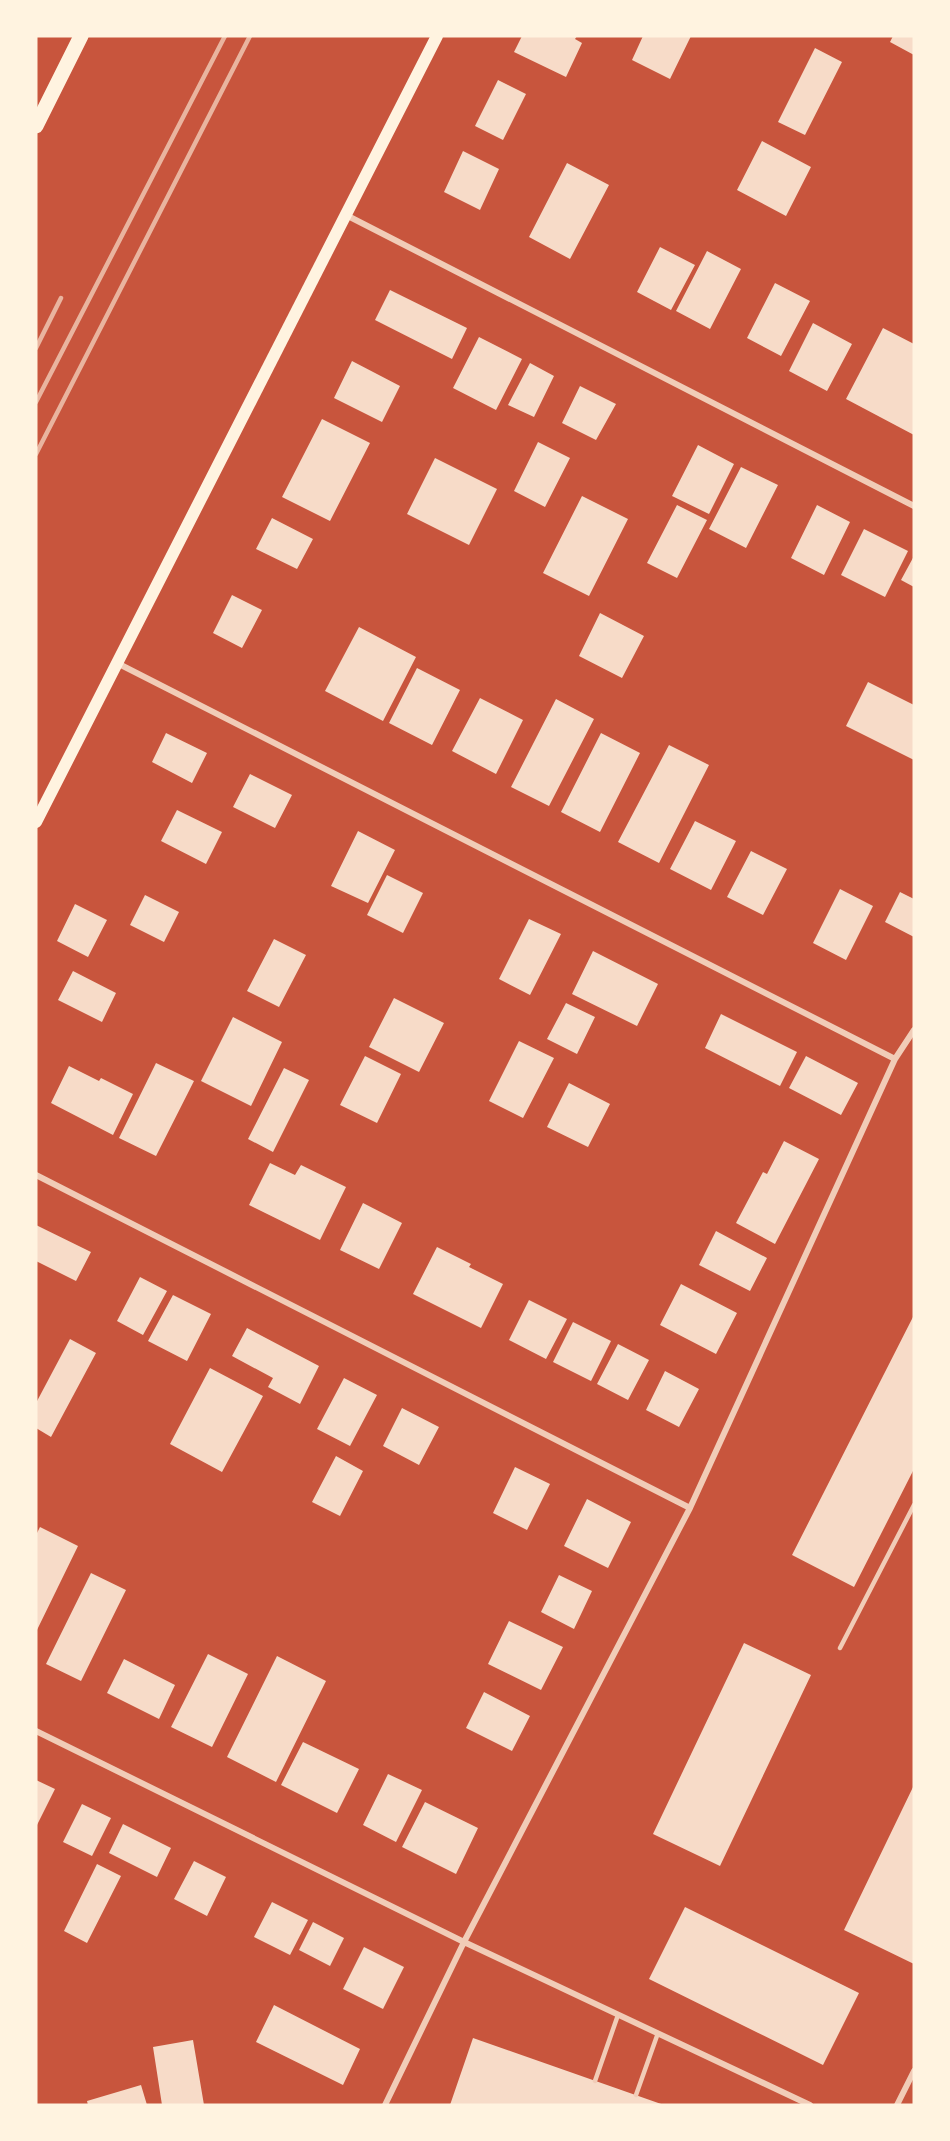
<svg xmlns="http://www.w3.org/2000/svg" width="950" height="2141" viewBox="0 0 950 2141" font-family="'Roboto Condensed',sans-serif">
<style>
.building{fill:#f7dbc8}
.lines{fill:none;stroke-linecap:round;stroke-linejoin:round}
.service{stroke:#f1ccb7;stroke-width:4.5}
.minor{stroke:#f1ccb7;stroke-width:6}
.secondary{stroke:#fff3e0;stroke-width:12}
.primary{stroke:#fff3e0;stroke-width:15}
.rail{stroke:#e9b49f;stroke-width:4.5}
</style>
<rect width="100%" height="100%" fill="#c8553d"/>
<path class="building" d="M522,36H577L575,39L582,43L566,77L514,52Z
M643,36H691L670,79L632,60Z
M893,36H914V55L890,42Z
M815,48L842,62L805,135L778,122Z
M498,80L526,94L503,140L475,126Z
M762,141L811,167L786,216L737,190Z
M463,151L499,169L480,210L444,192Z
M567,163L609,185L570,259L529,237Z
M660,247L695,265L671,310L637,292Z
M707,251L741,269L710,329L676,311Z
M775,283L810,301L781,356L747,338Z
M390,290L467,328L452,359L375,320Z
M813,323L852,344L827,391L789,371Z
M883,328L914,344V435L846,399Z
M479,337L522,359L496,410L453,388Z
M352,361L400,386L382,422L334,398Z
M530,363L554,376L534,417L508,405Z
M580,386L616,404L596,440L562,423Z
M322,419L370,443L330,521L282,497Z
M538,442L570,458L545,507L514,491Z
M698,445L734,464L709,514L672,496Z
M435,458L497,489L469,545L407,514Z
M741,467L778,485L746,548L709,529Z
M582,496L628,519L589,596L543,573Z
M677,505L707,520L677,578L647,563Z
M817,505L850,522L824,575L791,558Z
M272,518L313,539L297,569L256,549Z
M864,529L908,551L885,597L841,575Z
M914,556V587L901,580Z
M232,595L262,610L242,648L213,633Z
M600,613L644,636L622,678L579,656Z
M359,627L416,657L383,721L325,691Z
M417,668L460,690L432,745L389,723Z
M868,682L914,705V760L846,726Z
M480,698L523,720L496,774L452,751Z
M556,699L594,719L549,806L511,787Z
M166,733L207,753L192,783L152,762Z
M601,733L640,753L600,832L561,812Z
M669,745L709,765L659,863L618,842Z
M250,774L292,795L275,828L233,807Z
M177,810L222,832L206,864L161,841Z
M695,821L736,841L711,890L670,869Z
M358,831L395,850L368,903L331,886Z
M751,851L787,869L763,915L727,897Z
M387,875L423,893L403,933L367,915Z
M840,889L873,906L846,960L813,943Z
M900,892L914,899V937L885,922Z
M145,895L179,912L164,942L130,925Z
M75,904L107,920L88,957L57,941Z
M529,919L561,934L530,995L499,979Z
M274,939L306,955L279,1007L247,991Z
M593,951L658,984L637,1026L572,994Z
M73,971L116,993L102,1022L58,1000Z
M394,998L444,1023L419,1072L369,1047Z
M566,1003L595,1017L577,1054L547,1039Z
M721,1014L797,1052L780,1086L705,1048Z
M233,1017L282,1042L251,1106L201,1081Z
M519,1041L554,1058L523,1118L489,1101Z
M365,1056L401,1074L377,1123L340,1105Z
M806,1056L858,1083L841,1115L789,1088Z
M156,1063L194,1081L156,1156L119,1138Z
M69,1066L99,1081L101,1078L133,1094L113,1135L51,1103Z
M284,1068L309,1080L273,1152L248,1139Z
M569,1083L610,1104L588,1147L547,1127Z
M784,1141L819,1159L775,1244L736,1223L763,1172L767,1174Z
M270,1163L295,1175L301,1165L346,1187L320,1240L249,1205Z
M363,1203L402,1223L379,1269L340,1250Z
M36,1225L91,1252L76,1281L36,1261Z
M716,1231L767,1258L750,1291L699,1265Z
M437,1247L471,1264L469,1267L503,1284L481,1328L413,1294Z
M140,1277L167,1291L143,1335L117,1321Z
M681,1284L737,1313L716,1354L660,1325Z
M173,1295L211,1314L187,1361L148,1341Z
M529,1300L567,1319L546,1359L509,1340Z
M914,1315V1469L854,1587L792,1555Z
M573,1322L611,1341L591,1381L553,1362Z
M247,1328L319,1366L300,1404L268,1387L273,1378L232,1356Z
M70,1339L96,1353L51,1437L36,1428V1403Z
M618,1344L649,1360L628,1400L597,1384Z
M210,1368L263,1396L222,1472L170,1444Z
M665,1371L699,1389L679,1427L646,1410Z
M344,1378L377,1395L350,1446L317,1429Z
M402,1408L439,1427L419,1465L383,1446Z
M336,1456L363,1471L340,1516L312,1502Z
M515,1467L550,1484L527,1530L493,1513Z
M587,1499L631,1522L608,1568L564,1546Z
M40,1527L78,1546L36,1632V1535Z
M91,1573L126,1590L81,1681L46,1664Z
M559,1575L592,1591L574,1629L541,1612Z
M509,1621L563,1647L541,1690L488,1664Z
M744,1643L811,1675L720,1866L653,1834Z
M208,1654L248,1674L212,1747L171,1727Z
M277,1656L326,1681L276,1782L227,1757Z
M124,1659L175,1685L159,1719L107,1693Z
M484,1692L530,1716L512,1751L466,1728Z
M303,1742L359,1769L337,1813L281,1785Z
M388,1774L422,1790L396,1842L363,1825Z
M36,1780L55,1789L36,1827Z
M914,1785V1964L844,1930Z
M425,1802L478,1828L456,1874L402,1847Z
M82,1804L111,1818L92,1856L63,1842Z
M123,1824L171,1848L157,1877L109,1853Z
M194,1861L226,1877L207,1916L174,1899Z
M97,1864L121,1876L87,1943L64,1931Z
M272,1902L308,1920L290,1955L254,1937Z
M685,1907L859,1993L823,2065L649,1979Z
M313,1922L344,1938L330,1966L299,1950Z
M364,1947L404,1967L383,2009L343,1989Z
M274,2005L360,2049L343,2085L256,2042Z
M473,2038L664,2105H450Z
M193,2040L204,2105H162L153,2047Z
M141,2085L147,2105H88L87,2101Z"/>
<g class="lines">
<path class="service" d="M840,1648L914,1505
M595,2081L618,2015
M636,2095L658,2033"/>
<path class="minor" d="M346,215L914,506
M117,663L895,1059
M36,1175L690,1508
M36,1731L464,1942L810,2105
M385,2105L464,1942L690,1508L895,1059L914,1030
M897,2105L914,2071"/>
<path class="secondary" d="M36,822L437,36"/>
<path class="primary" d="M36,126L81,36"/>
<path class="rail" d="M36,348L61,298
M36,402L225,36
M36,454L250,36"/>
</g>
<rect width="950" height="2141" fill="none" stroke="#fff3e0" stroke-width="75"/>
</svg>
